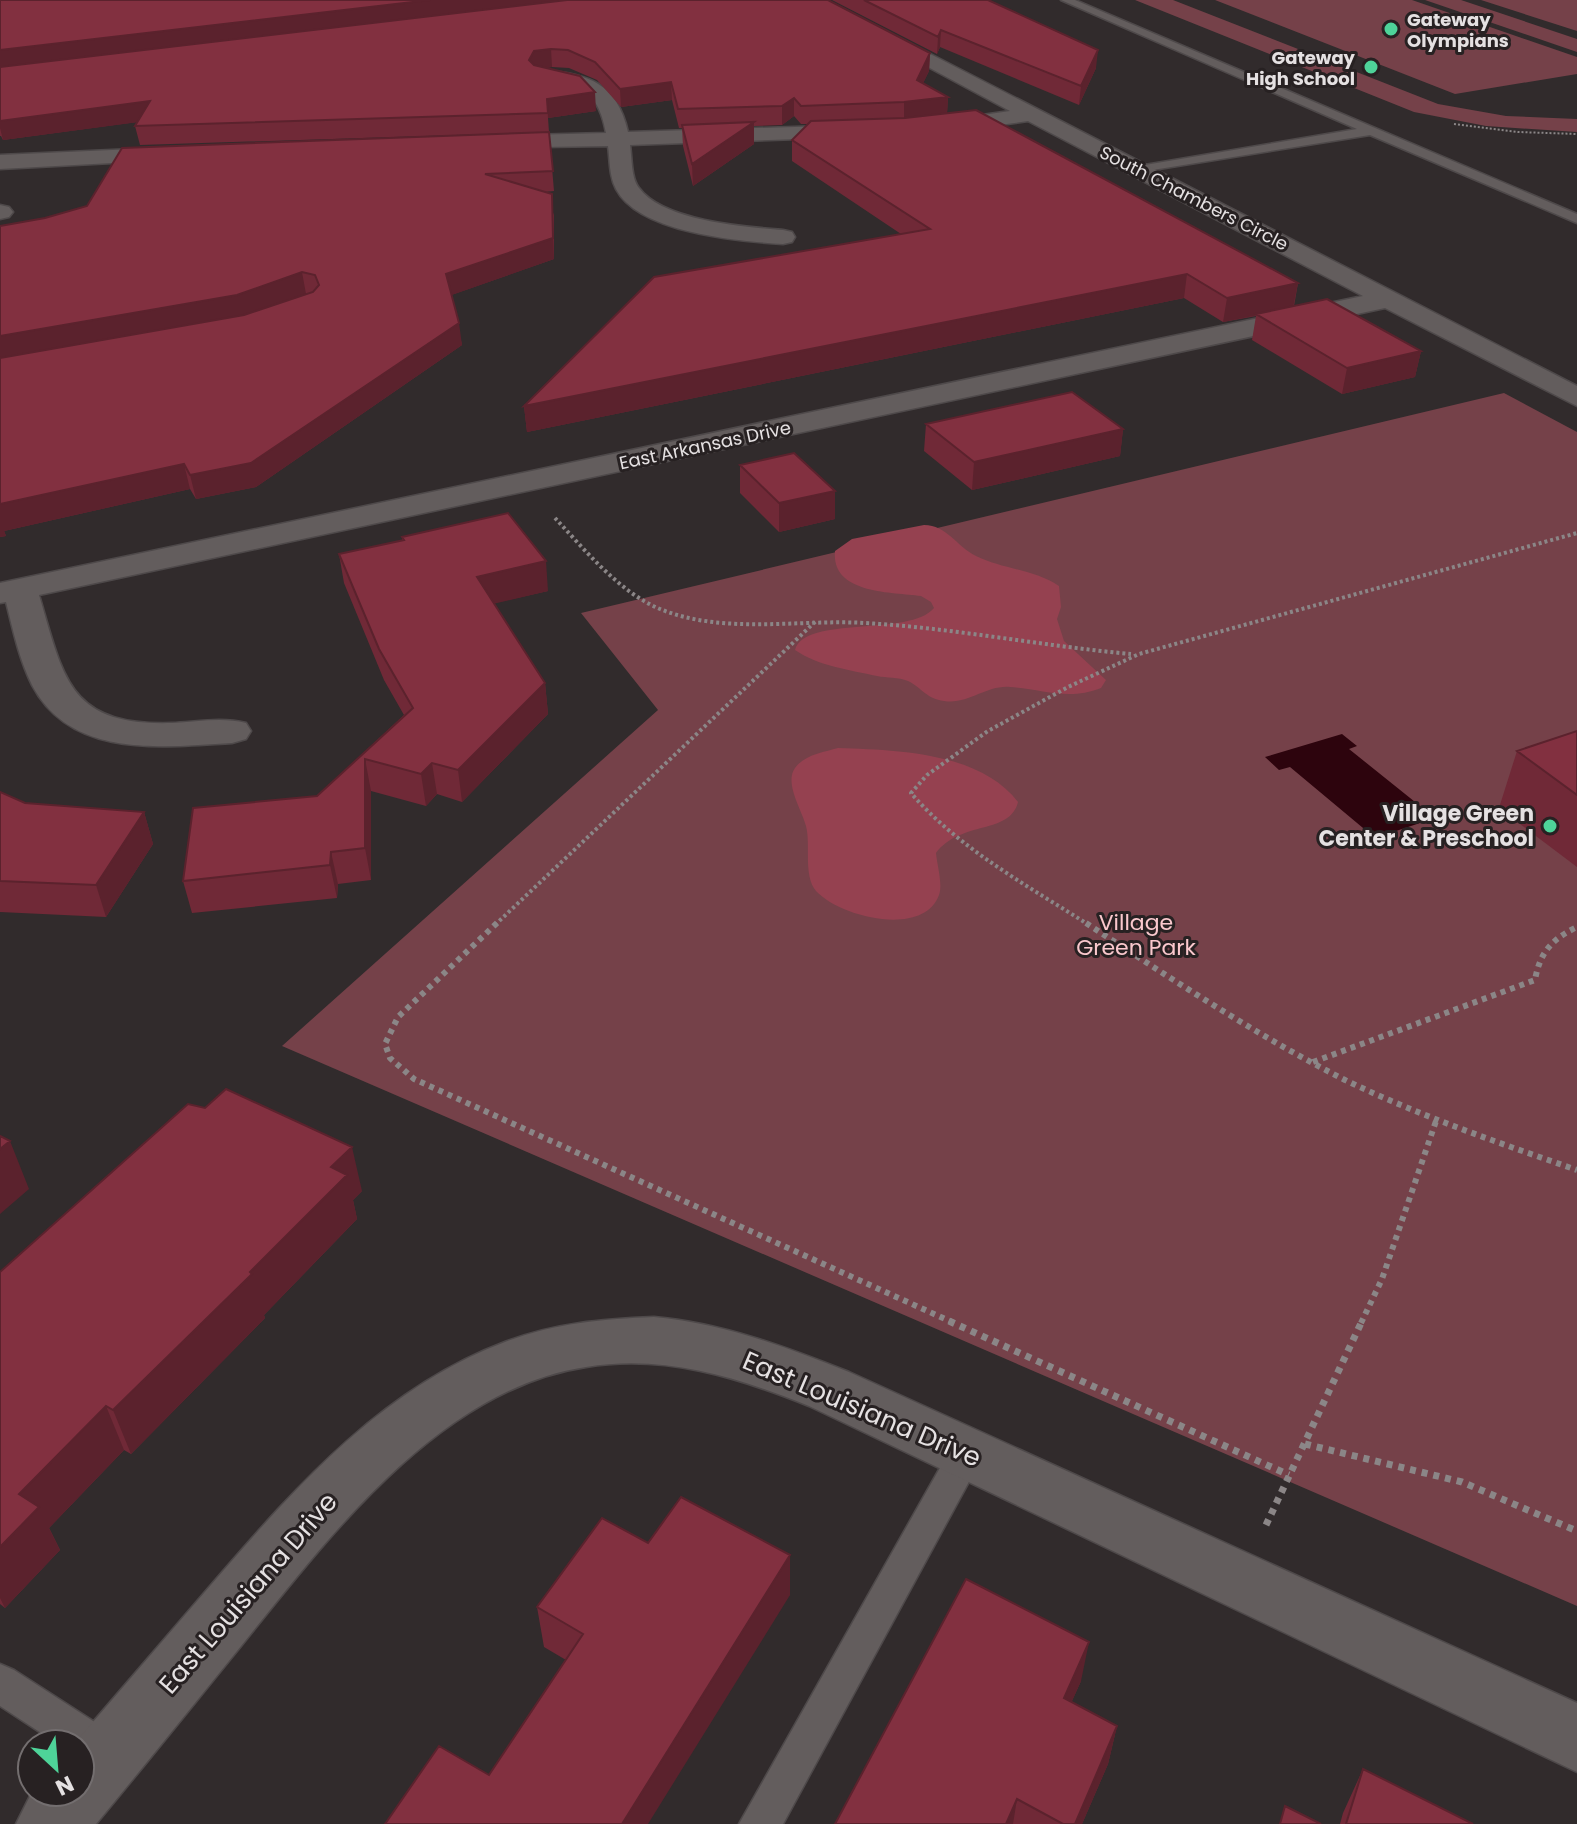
<svg xmlns="http://www.w3.org/2000/svg" width="1577" height="1824" viewBox="0 0 1577 1824" font-family="Poppins,sans-serif">
<style>
.green{fill:#754149}
.forest{fill:#954150}
.water{fill:#2d040d}
.lines{fill:none;stroke-linecap:round;stroke-linejoin:round}
.service-casing{stroke:#4e494a;stroke-width:3}
.minor-casing{stroke:#4e494a;stroke-width:3}
.path-far3{stroke:#8b8687;stroke-width:2;stroke-dasharray:2 2;stroke-linecap:butt}
.path-far2{stroke:#8b8687;stroke-width:4;stroke-dasharray:3 3;stroke-linecap:butt}
.path-far1{stroke:#8b8687;stroke-width:6;stroke-dasharray:5 5;stroke-linecap:butt}
.path{stroke:#8b8687;stroke-width:7;stroke-dasharray:6 6;stroke-linecap:butt}
.service{fill:#635d5d;fill-rule:evenodd}
.minor{fill:#635d5d;fill-rule:evenodd}
.wall{fill:#702937}
.shaded-wall{fill:#5b222d}
.building{fill:#823040;stroke:#5b222d;stroke-width:2}
.poi-dot{fill:#4ed399;stroke:#272122;stroke-width:3}
.labels{text-anchor:middle;dominant-baseline:central;stroke-width:6;stroke-linejoin:round;paint-order:stroke}
.far-poi-label{font-size:18px;font-weight:bold;fill:#e5e1e2;stroke:#272122;text-anchor:start}
.far-street-label{font-size:18px;fill:#e5e1e2;stroke:#272122}
.poi-label{font-size:22px;font-weight:bold;fill:#e5e1e2;stroke:#272122;text-anchor:end}
.park-label{font-size:22px;fill:#fac8cd;stroke:#272122}
.near-street-label{font-size:26px;fill:#e5e1e2;stroke:#272122}
</style>
<rect width="100%" height="100%" fill="#312b2c"/>
<path class="green" d="M1135,0H1173L1438,104L1506,116L1577,119V132L1486,126L1414,112Z
M1215,0H1412L1577,57V74L1455,94Z
M1425,0H1461L1577,39V52Z
M1481,0H1577V31Z
M1504,393L1577,432V1606L282,1046L658,710L581,613Z"/>
<path class="forest" d="M924,525C947,525 956,546 976,556C1002,569 1033,569 1059,586L1061,607L1057,619L1064,641L1106,680L1101,688C1069,701 1041,689 1010,687C986,685 968,705 944,701C927,699 922,688 908,681C898,677 887,678 877,676C850,670 818,666 795,650C805,615 910,637 934,608L931,602L921,596C891,592 831,594 835,551L852,539Z
M838,748C896,750 980,752 1018,802C1010,835 961,820 936,853C937,865 943,884 939,895C923,938 840,917 816,891C803,875 811,845 806,826C802,810 784,783 795,768C804,755 824,752 838,748Z"/>
<path class="water" d="M1342,734L1357,746L1349,749L1435,818L1375,838L1290,767L1279,770L1265,757Z"/>
<g class="lines">
<defs>
<path id="service" d="M1061,0H1075L1577,214V223L1370,135L1134,173V167L1139,166L1357,129Z
M966,1439L978,1443L984,1454L978,1465L783,1824H739L954,1443Z
M0,1664L14,1670L124,1741L130,1755L124,1769L110,1775L80,1759V1744H58L0,1706Z"/>
<path id="minor" d="M803,0H825L1577,386V406L1385,308L39,595C64,680 69,726 172,723C196,722 222,717 246,723L251,731L246,739L232,743C161,747 71,759 32,685C19,659 13,630 6,602L0,603V583L1363,296L1028,121L935,134L927,133L924,128L927,123L1010,111Z
M543,70C589,74 617,83 628,132L858,125L869,131L858,137L630,145C632,158 631,178 639,188C663,221 745,227 783,230L792,232L795,237L792,242L783,244C738,241 639,233 616,189C609,176 610,160 608,146L483,148L480,143L483,138L491,136L606,133C597,83 576,90 536,80L533,76L536,72Z
M179,147L190,154L187,159L0,169V155Z
M0,205L9,207L13,212L9,217L0,219Z
M654,1317C722,1323 786,1347 849,1372L1577,1703V1772L809,1406C737,1377 664,1354 586,1367C439,1389 328,1538 241,1646C193,1705 145,1765 96,1824H16L32,1792H80V1744H74C122,1689 169,1633 217,1578C299,1483 385,1387 505,1342C554,1323 603,1319 654,1317Z"/>
</defs>
<use href="#service" class="service-casing"/>
<use href="#minor" class="minor-casing"/>
<path class="path-far3" d="M1454,124L1518,132L1577,134"/>
<path class="path-far2" d="M555,518C585,550 619,592 660,609C723,635 799,619 865,623C954,628 1042,646 1131,654
M495,925L817,620
M1089,925C1028,886 958,848 911,793L927,775L988,731L1068,687L1139,654L1577,533"/>
<path class="path-far1" d="M497,923L398,1017L385,1044L390,1058L414,1079L954,1323
M1086,923C1170,978 1256,1035 1345,1080C1420,1116 1499,1143 1577,1170
M1313,1062L1535,980C1540,952 1552,939 1577,927
M1361,1323L1382,1279L1436,1121"/>
<path class="path" d="M949,1321L1289,1475
M1305,1444L1462,1482L1577,1531
M1266,1525L1362,1321"/>
<use href="#service" class="service"/>
<use href="#minor" class="minor"/>
</g>
<path class="wall" d="M0,0L930,53L929,71L923,83L948,97L947,113L1298,283L1294,306L1421,351L1415,377L1342,394L1252,340L1256,316L1223,322L1184,298L527,432L524,406L901,234L792,161V140L808,124H801L794,116L782,125L754,126V144L693,186L683,146L682,128H679L672,100L621,107L597,80L569,68L552,67L545,68L596,111L548,118L549,132L140,145L135,126L137,122L3,140L1,136H0Z
M832,0H988L1096,68L1079,105L940,47L937,54Z
M549,132L554,191L544,192L554,215V259L451,295L462,345L256,487L196,499L190,489L4,531L6,536L0,537V226Z
M926,424L1123,429L1120,456L972,490L924,451Z
M740,465L835,519L779,532L740,493Z
M402,537L548,591L494,603L545,683L548,714L462,802L437,794L426,806L371,791V880L338,884L337,898L192,913L183,881L317,796L404,715L384,680L344,583L339,554L402,541Z
M1577,731V867L1499,808L1517,751Z
M0,792L25,803L144,812L153,844L106,917L0,912Z
M362,1191L353,1200L357,1219L264,1315L265,1318L131,1454L124,1450L49,1528L60,1550L5,1608L0,1604V1272Z
M648,1543L790,1595L489,1775L566,1660L544,1647L537,1607Z
M1081,1681L1071,1703L1117,1726L1108,1764L1082,1824H835Z
M1363,1769L1473,1824H1340L1343,1813Z"/>
<path class="shaded-wall" d="M430,0H569L0,69V50Z
M941,30L940,47L937,54L938,37Z
M551,49L552,67L536,69L529,60L534,51Z
M1098,50L1096,68L1079,105L1081,86Z
M930,53L929,71L916,98L917,80Z
M671,82L672,100L621,107L620,89Z
M595,92L596,111L548,118L547,99Z
M948,97L947,115L904,121V102Z
M794,98V116L782,125V106Z
M150,101L154,120L3,140L0,128V121Z
M754,122V144L693,186L692,164Z
M552,194L554,259L449,296L446,274Z
M302,272L306,294L241,317L0,360V336Z
M1187,274L1184,298L527,432L524,406Z
M1298,283L1293,308L1223,322L1227,298Z
M459,323L462,345L256,487L196,499L190,475Z
M1421,351L1415,377L1342,394L1347,368Z
M1123,429L1120,456L972,490L974,462Z
M184,464L190,489L4,531L0,518V504Z
M835,491V519L779,532V503Z
M0,518L6,536L0,537Z
M546,561L548,591L480,607L477,577Z
M545,683L548,714L462,802L458,770Z
M365,759L371,791V880L365,848Z
M432,763L437,794L426,806L421,774Z
M144,812L153,844L106,917L96,885Z
M331,852L338,884L337,898L330,865Z
M10,1141L29,1189L0,1214V1149Z
M352,1147L362,1191L353,1200L357,1219L264,1315L265,1318L131,1454L113,1410L250,1272L331,1167Z
M106,1406L124,1450L49,1528L60,1550L5,1608L0,1598V1547L19,1494Z
M790,1555V1595L648,1824H622Z
M1089,1642L1081,1681L1056,1737L1064,1698Z
M1117,1726L1108,1764L1082,1824H1075Z
M1017,1799L1013,1824H1006Z"/>
<path class="building" d="M0,0H430L0,50Z
M567,0H828L930,53L917,80L948,97L904,102L801,106L794,98L782,106L678,109L671,82L620,89L595,62L568,50L551,49L534,51L529,60L534,65L580,76L595,92L547,99L548,113L135,126L150,101L0,121V67Z
M864,0H988L1098,50L1081,86L941,30L938,37Z
M976,110L1298,283L1227,298L1187,274L524,406L654,277L930,229L792,140L811,121L905,118Z
M754,122L692,164L682,125Z
M549,132L553,171L485,174L552,194L553,238L446,274L459,323L251,463L190,475L184,464L0,504V358L244,315L313,292L319,285L315,275L302,272L237,295L0,336V226L45,218L87,206L122,148Z
M1327,299L1421,351L1347,368L1256,314Z
M1072,392L1123,429L974,462L926,424Z
M794,453L835,491L779,503L740,465Z
M508,513L546,561L477,577L545,683L458,770L432,763L421,774L365,759V848L331,852L330,865L183,881L193,808L317,796L413,708L379,649L339,554L404,540L402,537Z
M1577,731V795L1517,751Z
M0,792L25,803L144,812L96,885L0,881Z
M226,1089L352,1147L331,1167L347,1175L250,1272L252,1274L113,1410L106,1406L19,1494L39,1507L0,1547V1272L188,1104L205,1108Z
M0,1136L10,1141L0,1149Z
M681,1497L790,1555L622,1824H385L439,1746L489,1775L583,1634L537,1607L602,1518L648,1543Z
M966,1579L1089,1642L1064,1698L1117,1726L1075,1824H1063L1017,1799L1006,1824H835Z
M1363,1769L1473,1824H1346Z
M1285,1806L1321,1824H1280Z"/>
<g class="poi-dot">
<circle cx="1391" cy="29" r="8"/>
<circle cx="1371" cy="67" r="8"/>
<circle cx="1550" cy="826" r="8"/>
</g>
<g class="labels">
<g class="far-poi-label">
<text x="1407" y="19">Gateway<tspan x="1407" dy="21">Olympians</tspan></text>
<text x="1355" y="57" text-anchor="end">Gateway<tspan x="1355" dy="21">High School</tspan></text>
</g>
<g class="far-street-label">
<text transform="translate(1194 198) rotate(27)">South Chambers Circle</text>
<text transform="translate(705 445) rotate(-12)">East Arkansas Drive</text>
</g>
<g class="poi-label">
<text x="1534" y="813">Village Green<tspan x="1534" dy="25">Center &amp; Preschool</tspan></text>
</g>
<g class="park-label">
<text x="1136" y="922">Village<tspan x="1136" dy="25">Green Park</tspan></text>
</g>
<g class="near-street-label">
<text transform="translate(862 1409) rotate(23)">East Louisiana Drive</text>
<text transform="translate(248 1593) rotate(-49)">East Louisiana Drive</text>
</g>
</g>
<g transform="translate(56 1768) rotate(154)"><circle r="38" fill="#272122" stroke="#736e6f" stroke-width="2"/>
<path d="M0-6L14 30L0 20L-14 30Z" fill="#4ed399"/>
<text y="-12" font-size="22" font-weight="bold" text-anchor="middle" fill="#e5e1e2">N</text>
</g>
</svg>
